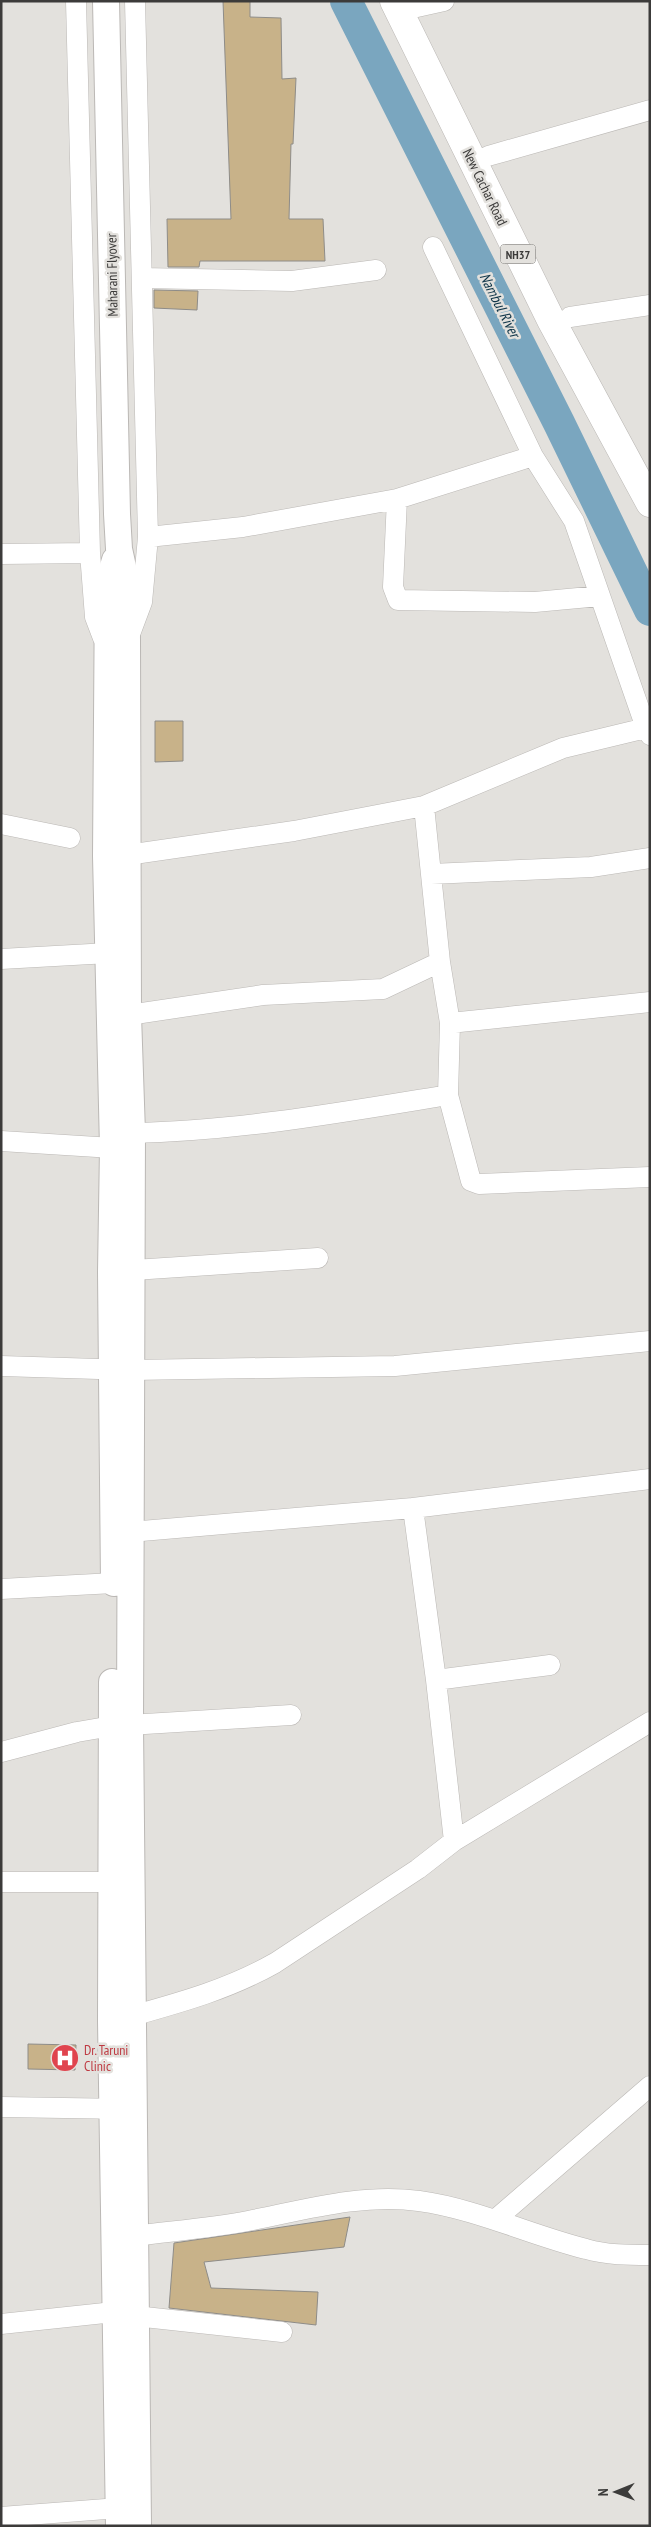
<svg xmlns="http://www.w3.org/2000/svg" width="651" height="2527" viewBox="0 0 651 2527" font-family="'PT Sans Narrow',sans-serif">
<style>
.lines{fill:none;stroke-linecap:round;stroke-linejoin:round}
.river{stroke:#7aa6bf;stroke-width:32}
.building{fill:#c8b289;stroke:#8e8c88}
.minor-casing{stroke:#bbb8b5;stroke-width:21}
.major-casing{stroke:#bbb8b5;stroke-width:28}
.highway-casing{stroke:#bbb8b5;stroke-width:29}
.minor{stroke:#fff;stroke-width:20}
.major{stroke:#fff;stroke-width:26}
.highway{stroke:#fff;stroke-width:28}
.labels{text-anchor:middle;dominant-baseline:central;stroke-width:5;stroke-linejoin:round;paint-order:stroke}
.shield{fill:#e3e1dd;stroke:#6e6d6b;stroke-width:1}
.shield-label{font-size:12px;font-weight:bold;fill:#3c3b3a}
.street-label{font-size:14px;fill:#3c3b3a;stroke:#e3e1dd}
.health-label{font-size:14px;fill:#be3a42;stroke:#e3e1dd;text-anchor:start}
.water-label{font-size:15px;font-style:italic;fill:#103649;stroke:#e3e1dd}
</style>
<rect width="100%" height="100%" fill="#e3e1dd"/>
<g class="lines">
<path class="river" d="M346,1L559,423L650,610"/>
</g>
<path class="building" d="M223,1H250V17L281,18L282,79L296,78L293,144H291L289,219H323L325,261H200L199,267H168L167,219H231Z
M154,290L198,291L197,310L154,308Z
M155,721H183V761L155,762Z
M28,2044L76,2045L75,2070L28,2069Z
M350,2217L344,2247L204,2262L211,2288L318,2292L316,2325L169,2308L174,2243Z"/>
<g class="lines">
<defs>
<path id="minor" d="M76,1L90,553L95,617L103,638
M417,7L444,1
M488,156L650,110
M433,247L533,456
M142,278L292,281L376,270
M570,317L650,305
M397,499L393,587L398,600L535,602L600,596
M148,537L243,527L397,499L533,456L574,521L646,728
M1,554L90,553
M130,634L142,602L148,537L135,1
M424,806L563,748L646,728L650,735
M1,824L70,838
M431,874L591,867L650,858
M1,959L109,953
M440,962L450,1023
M115,1017L263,995L383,989L440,962L424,806L294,831L127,855
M448,1095L471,1181L479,1184L650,1177
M132,1133C238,1131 344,1112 448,1095L450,1023L650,1002
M1,1141L113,1148
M118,1271L318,1258
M1,1366L131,1370L395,1366L650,1341
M118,1533L413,1508
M1,1589L114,1583
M436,1680L550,1665
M1,1752L77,1732L112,1726L291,1715
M454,1841L436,1680L413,1508L650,1479
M1,1882H110
M132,2016C182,2002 229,1989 275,1963L418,1869L454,1841L650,1722
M1,2107L127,2109
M496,2219L650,2086
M135,2236C173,2231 211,2228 248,2221C304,2210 362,2193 419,2201C477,2209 530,2235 586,2249C607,2255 628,2255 650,2255
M135,2316L282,2332
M1,2324L114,2312
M1,2517L119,2508"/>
<path id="major" d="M106,1L117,514L119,549L126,581L127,640L128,1015L132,1133L130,1725L138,2526
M114,1583L111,1272L113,1148L106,856L108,583L115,560
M112,1682L111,2021L119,2526"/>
<path id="highway" d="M394,1L551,320L650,503"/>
</defs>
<use href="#minor" class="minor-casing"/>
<use href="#major" class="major-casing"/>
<use href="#highway" class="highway-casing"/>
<use href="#minor" class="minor"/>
<use href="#major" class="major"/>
<use href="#highway" class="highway"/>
</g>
<defs>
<symbol id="hospital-disc" viewBox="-11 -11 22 22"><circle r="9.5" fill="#e0444e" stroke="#e3e1dd"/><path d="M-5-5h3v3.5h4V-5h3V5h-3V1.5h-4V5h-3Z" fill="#fff"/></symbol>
</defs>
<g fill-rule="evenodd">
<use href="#hospital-disc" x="49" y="2042" width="32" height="32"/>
</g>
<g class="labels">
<rect class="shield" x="500.5" y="244.5" width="35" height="19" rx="4"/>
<g class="shield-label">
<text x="518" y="254">NH37</text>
</g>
<g class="street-label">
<text transform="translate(485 187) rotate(64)">New Cachar Road</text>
<text transform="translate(112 275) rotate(-91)">Maharani Flyover</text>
</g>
<g class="health-label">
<text x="84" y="2050">Dr. Taruni<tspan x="84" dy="16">Clinic</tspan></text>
</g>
<g class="water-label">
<text transform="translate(500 305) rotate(63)">Nambul River</text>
</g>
</g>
<rect width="651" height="2527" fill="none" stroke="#3c3b3a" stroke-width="5"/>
<g transform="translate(616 2492) rotate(269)" stroke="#e3e1dd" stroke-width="4" paint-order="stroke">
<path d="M0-4L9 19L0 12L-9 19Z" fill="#3c3b3a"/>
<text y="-8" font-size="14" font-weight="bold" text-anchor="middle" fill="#3c3b3a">N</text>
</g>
</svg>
